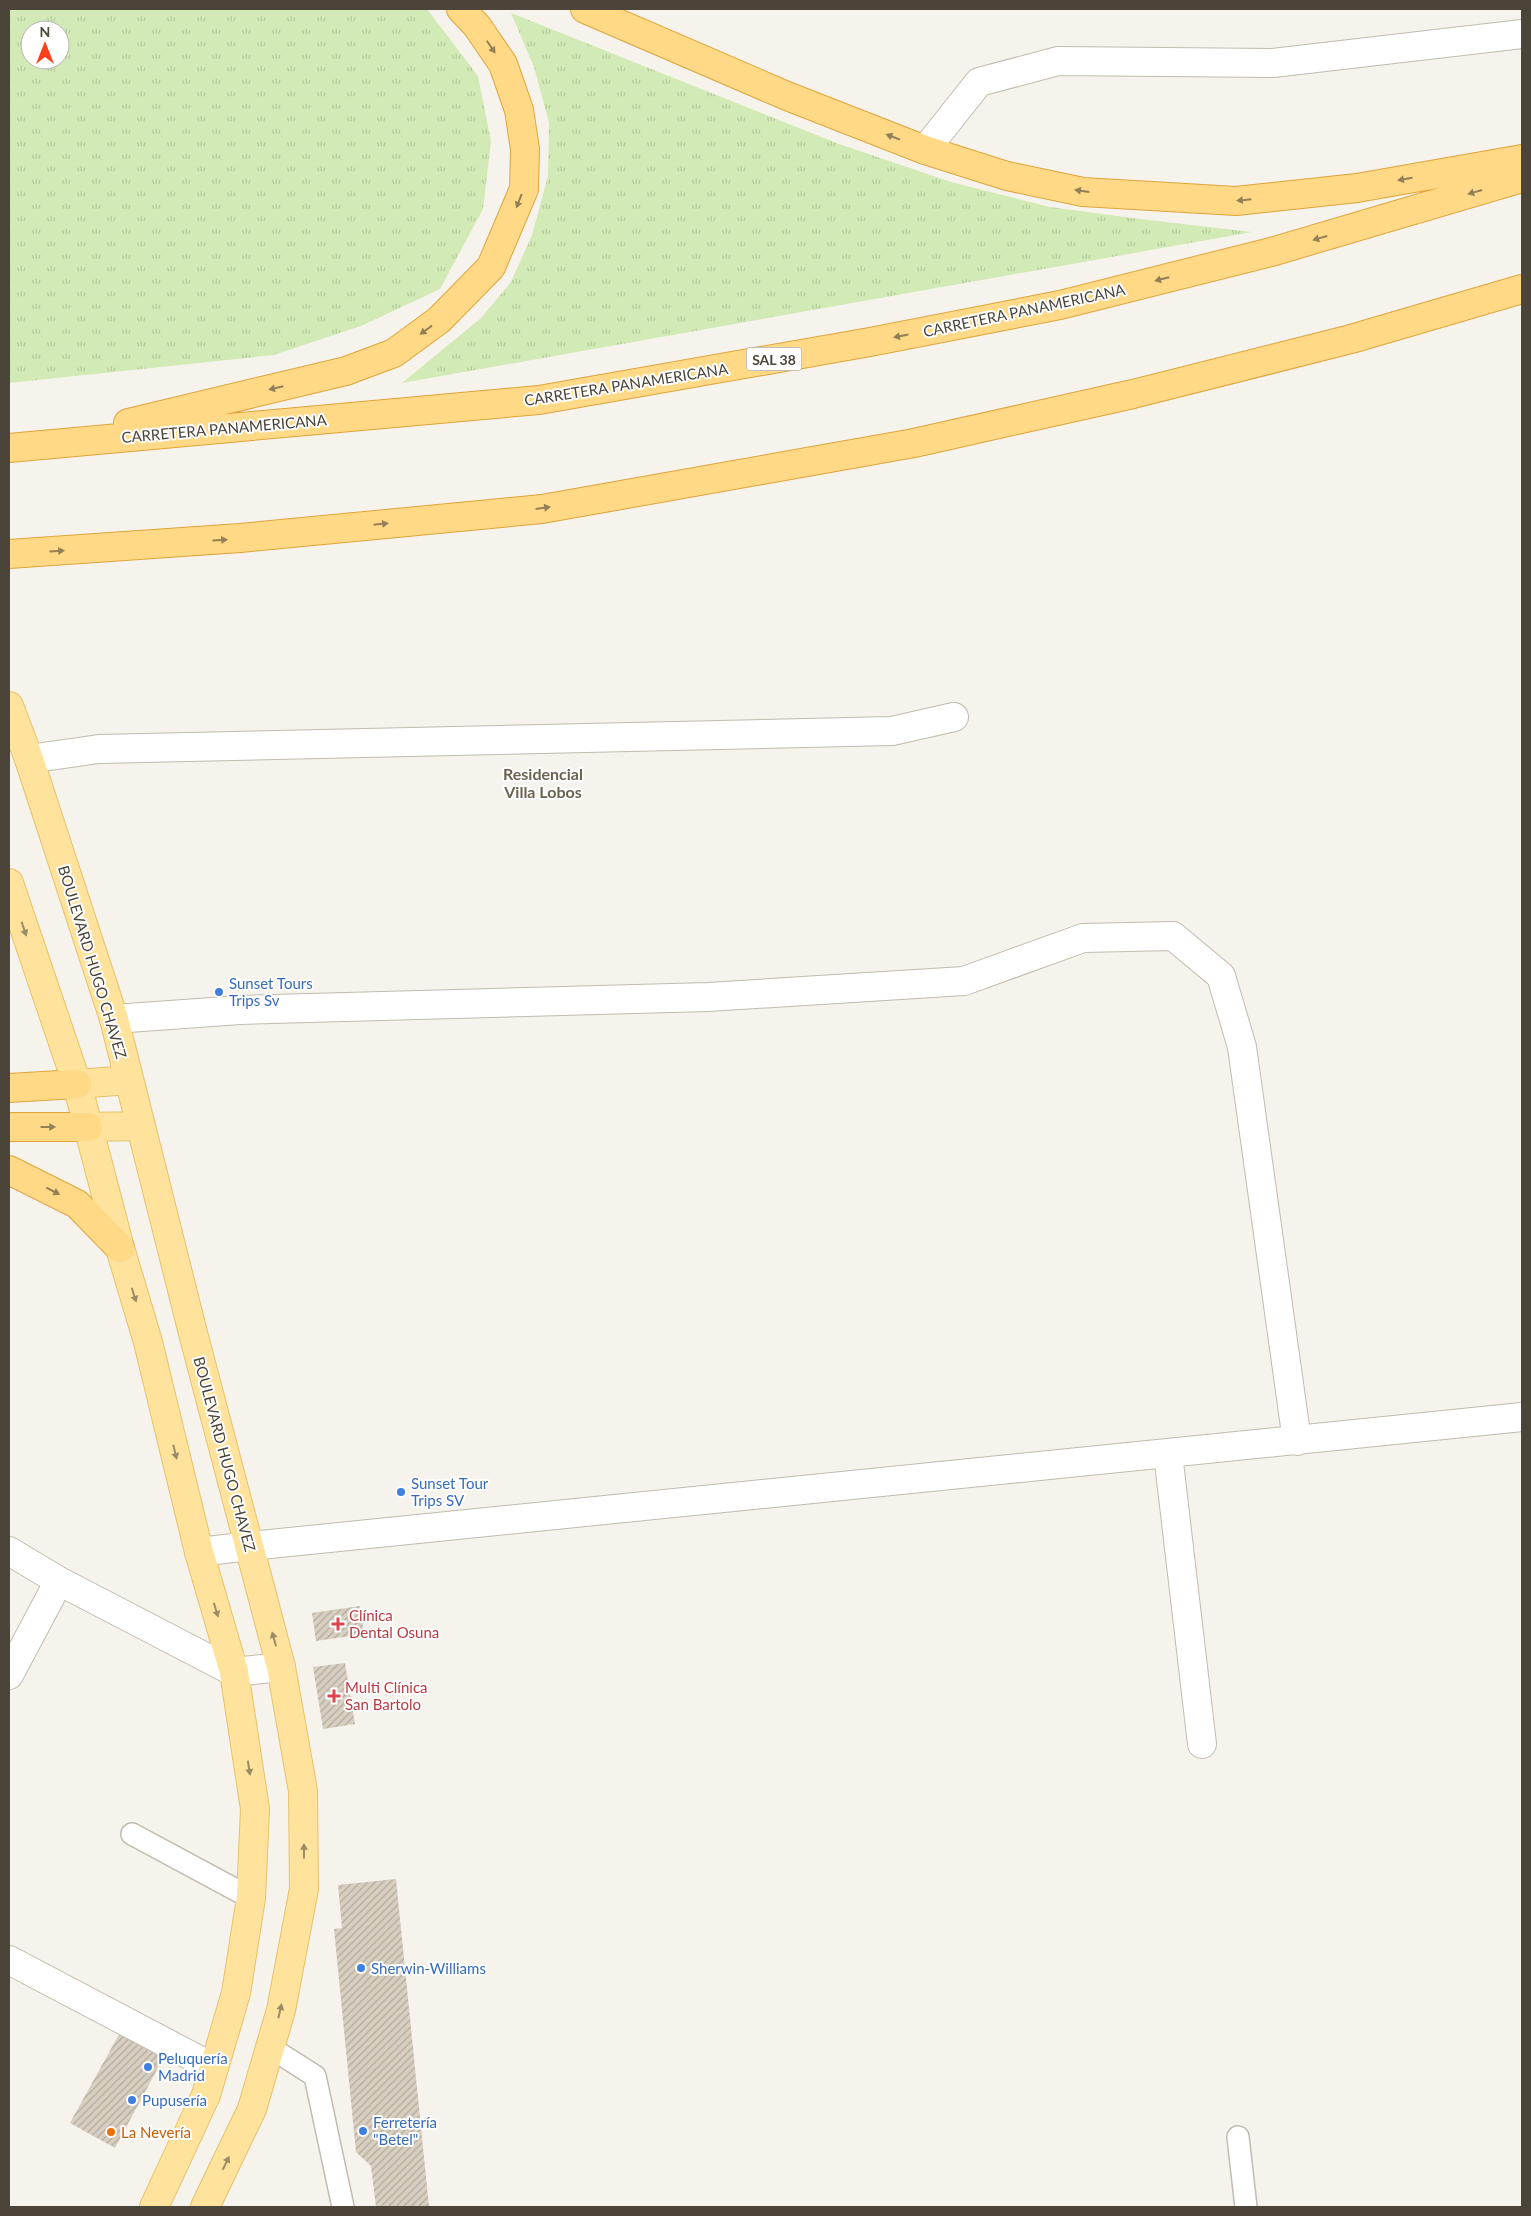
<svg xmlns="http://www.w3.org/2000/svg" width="1531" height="2216" viewBox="0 0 1531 2216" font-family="Lato,sans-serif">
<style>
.grass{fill:url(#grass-tufts);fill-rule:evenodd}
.building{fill:url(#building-hatch)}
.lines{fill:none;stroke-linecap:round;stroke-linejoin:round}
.service-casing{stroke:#c2bbae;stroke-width:24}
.pedestrian-casing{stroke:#c2bbae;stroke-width:30}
.minor-casing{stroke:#c2bbae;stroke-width:30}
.primary-casing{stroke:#e6c16a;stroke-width:30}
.trunk-casing{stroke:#e0a43c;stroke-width:30}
.service{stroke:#fff;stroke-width:21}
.pedestrian{stroke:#fff;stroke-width:28}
.minor{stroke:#fff;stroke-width:28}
.primary{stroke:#ffe39c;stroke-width:28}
.trunk{stroke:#ffd985;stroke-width:28}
.oneway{fill:#938057}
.oneway2{fill:#9c8c66}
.shop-dot{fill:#3f7fe0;stroke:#fff;stroke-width:2}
.health-dot{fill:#e0444e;stroke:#fff;stroke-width:2}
.food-dot{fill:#e8710a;stroke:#fff;stroke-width:2}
.labels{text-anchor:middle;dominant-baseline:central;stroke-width:4;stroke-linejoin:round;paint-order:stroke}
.shield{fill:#fff;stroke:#817c74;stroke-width:1}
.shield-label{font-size:14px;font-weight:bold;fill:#4b4439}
.street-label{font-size:15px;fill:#4b4439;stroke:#fff}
.shop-label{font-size:15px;fill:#366cbe;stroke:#fff;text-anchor:start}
.health-label{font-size:15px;fill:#be3a42;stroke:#fff;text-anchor:start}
.food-label{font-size:15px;fill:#c56008;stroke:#fff;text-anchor:start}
.neighbourhood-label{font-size:16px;font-weight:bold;fill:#6e6250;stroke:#fff}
</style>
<defs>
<pattern id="grass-tufts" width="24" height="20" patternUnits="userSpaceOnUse" patternTransform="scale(1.25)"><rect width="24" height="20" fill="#d2eab5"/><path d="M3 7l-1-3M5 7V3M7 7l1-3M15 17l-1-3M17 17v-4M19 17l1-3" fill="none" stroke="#b6ca9c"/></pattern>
<pattern id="building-hatch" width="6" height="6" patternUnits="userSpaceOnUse" patternTransform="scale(1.25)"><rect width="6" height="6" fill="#d8cfc1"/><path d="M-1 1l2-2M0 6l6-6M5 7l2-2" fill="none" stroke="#b1aa9e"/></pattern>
</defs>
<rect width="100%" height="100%" fill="#f6f3ec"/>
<path class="grass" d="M9,9H427L478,76L491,141L483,209L440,289L361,326L274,355L9,383ZM30,30H60V60H30Z
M511,13L839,144L951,182L1050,207L1140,219L1252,232L402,383L481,318L511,282L532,235L548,176L549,123L534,67Z"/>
<path class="building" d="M360,1606L364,1634L316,1641L312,1613Z
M345,1663L355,1724L323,1729L313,1667Z
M396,1879L429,2207H376L371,2166L356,2152L334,1929L342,1928L338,1885Z
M123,2027L167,2051L115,2148L70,2123Z"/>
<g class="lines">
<defs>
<path id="service" d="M132,1834L251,1898
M271,2048L315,2076L343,2207
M1238,2137L1246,2207"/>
<path id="pedestrian" d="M9,1960L214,2068"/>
<path id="minor" d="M925,150L979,82L1058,61L1273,63L1522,34
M29,759L99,749L892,731L954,717
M114,1019L240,1010L708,997L964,981L1083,938L1173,936L1221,976L1242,1047L1297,1441
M1168,1454L1202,1744
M9,1551L59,1581L234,1672L281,1667
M199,1552L250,1546L1522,1417
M9,1675L59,1581"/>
<path id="primary" d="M9,706L29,759L114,1019L194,1337L281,1667L303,1791L304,1889L281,2010L252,2109L205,2207
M9,883L77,1084L120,1248L148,1342L199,1552L234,1672L255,1809L251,1898L236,1993L206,2095L154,2207
M77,1084L129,1080
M88,1127L140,1126"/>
<path id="trunk" d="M585,9L787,96L925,150L1007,176L1083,192L1236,201L1357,188L1522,159
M128,423L346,371L394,353L439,320L491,267L524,189L525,149L519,110L503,64L477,26L461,9
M9,448L539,400L870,342L1060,305L1271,252L1522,178
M9,554L240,538L542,509L914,443L1133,394L1351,339L1522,289
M9,1088L77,1084
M9,1127H88
M9,1170L77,1204L120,1248"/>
</defs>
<use href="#service" class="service-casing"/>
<use href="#pedestrian" class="pedestrian-casing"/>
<use href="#minor" class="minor-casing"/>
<use href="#primary" class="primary-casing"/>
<use href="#trunk" class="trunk-casing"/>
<use href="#service" class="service"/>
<use href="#pedestrian" class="pedestrian"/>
<use href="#minor" class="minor"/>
<use href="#primary" class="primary"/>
<use href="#trunk" class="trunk"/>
</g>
<defs><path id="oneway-solid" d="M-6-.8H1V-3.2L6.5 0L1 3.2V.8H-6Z" transform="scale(1.25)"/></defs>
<g class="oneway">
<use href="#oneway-solid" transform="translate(491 47) rotate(56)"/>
<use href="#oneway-solid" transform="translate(893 137) rotate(-159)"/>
<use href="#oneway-solid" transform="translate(1405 179) rotate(170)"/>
<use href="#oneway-solid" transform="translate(1082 191) rotate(-172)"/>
<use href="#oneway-solid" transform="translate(1475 192) rotate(164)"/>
<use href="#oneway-solid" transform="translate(1244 200) rotate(174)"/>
<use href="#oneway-solid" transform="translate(519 201) rotate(111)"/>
<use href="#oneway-solid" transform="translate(1320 238) rotate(164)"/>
<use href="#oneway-solid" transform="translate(1162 279) rotate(166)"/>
<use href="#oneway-solid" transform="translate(426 330) rotate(144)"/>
<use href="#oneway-solid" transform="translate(901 336) rotate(169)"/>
<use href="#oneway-solid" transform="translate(276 388) rotate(167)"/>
<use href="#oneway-solid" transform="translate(543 508) rotate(-8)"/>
<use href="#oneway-solid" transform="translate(381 524) rotate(-6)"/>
<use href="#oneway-solid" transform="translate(220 540) rotate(-4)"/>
<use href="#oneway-solid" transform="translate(57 551) rotate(-4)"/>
<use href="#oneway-solid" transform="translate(48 1127)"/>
<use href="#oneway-solid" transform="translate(53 1191) rotate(27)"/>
</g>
<g class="oneway2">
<use href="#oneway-solid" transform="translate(24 929) rotate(71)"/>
<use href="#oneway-solid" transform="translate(134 1295) rotate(73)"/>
<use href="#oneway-solid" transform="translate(175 1452) rotate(76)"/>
<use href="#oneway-solid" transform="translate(216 1610) rotate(73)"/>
<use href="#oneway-solid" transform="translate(274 1639) rotate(-105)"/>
<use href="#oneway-solid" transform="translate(249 1768) rotate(81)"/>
<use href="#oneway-solid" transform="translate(304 1851) rotate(-90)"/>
<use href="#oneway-solid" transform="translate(280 2011) rotate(-77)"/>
<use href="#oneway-solid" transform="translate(226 2163) rotate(-64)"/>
</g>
<g class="shop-dot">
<circle cx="219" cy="992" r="5"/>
<circle cx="401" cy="1492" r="5"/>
<circle cx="361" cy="1968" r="5"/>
<circle cx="148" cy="2067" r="5"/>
<circle cx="132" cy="2100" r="5"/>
<circle cx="363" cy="2131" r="5"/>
</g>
<g class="health-dot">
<path d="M335.5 1616.5h5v5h5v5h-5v5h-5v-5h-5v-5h5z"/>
<path d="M331.5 1688.5h5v5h5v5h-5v5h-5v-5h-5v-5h5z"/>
</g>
<circle class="food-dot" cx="111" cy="2132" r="5"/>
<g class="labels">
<rect class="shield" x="746.5" y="347.5" width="55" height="23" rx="4"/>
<g class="shield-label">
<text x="774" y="359">SAL 38</text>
</g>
<g class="street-label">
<text transform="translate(1024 310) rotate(-12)">CARRETERA PANAMERICANA</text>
<text transform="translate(626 384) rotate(-9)">CARRETERA PANAMERICANA</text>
<text transform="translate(224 428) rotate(-5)">CARRETERA PANAMERICANA</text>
<text transform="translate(93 962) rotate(73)">BOULEVARD HUGO CHAVEZ</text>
<text transform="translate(225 1454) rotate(75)">BOULEVARD HUGO CHAVEZ</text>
</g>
<g class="shop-label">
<text x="229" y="983">Sunset Tours<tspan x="229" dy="17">Trips Sv</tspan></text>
<text x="411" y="1483">Sunset Tour<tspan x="411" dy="17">Trips SV</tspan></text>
<text x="371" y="1968">Sherwin-Williams</text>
<text x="158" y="2058">Peluquería<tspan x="158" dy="17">Madrid</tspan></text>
<text x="142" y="2100">Pupusería</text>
<text x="373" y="2122">Ferretería<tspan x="373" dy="17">"Betel"</tspan></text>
</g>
<g class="health-label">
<text x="349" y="1615">Clínica<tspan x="349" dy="17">Dental Osuna</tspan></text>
<text x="345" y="1687">Multi Clínica<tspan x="345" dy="17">San Bartolo</tspan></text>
</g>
<g class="food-label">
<text x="121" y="2132">La Nevería</text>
</g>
<g class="neighbourhood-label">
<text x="543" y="773">Residencial<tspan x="543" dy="18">Villa Lobos</tspan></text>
</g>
</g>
<rect width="1531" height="2216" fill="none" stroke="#4b4439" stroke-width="20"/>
<g transform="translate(45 45)"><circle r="24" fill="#ffffff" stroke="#b7b4b0"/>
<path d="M0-4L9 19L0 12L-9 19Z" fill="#fc3f1d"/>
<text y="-8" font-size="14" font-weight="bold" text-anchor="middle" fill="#4b4439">N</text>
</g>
</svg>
